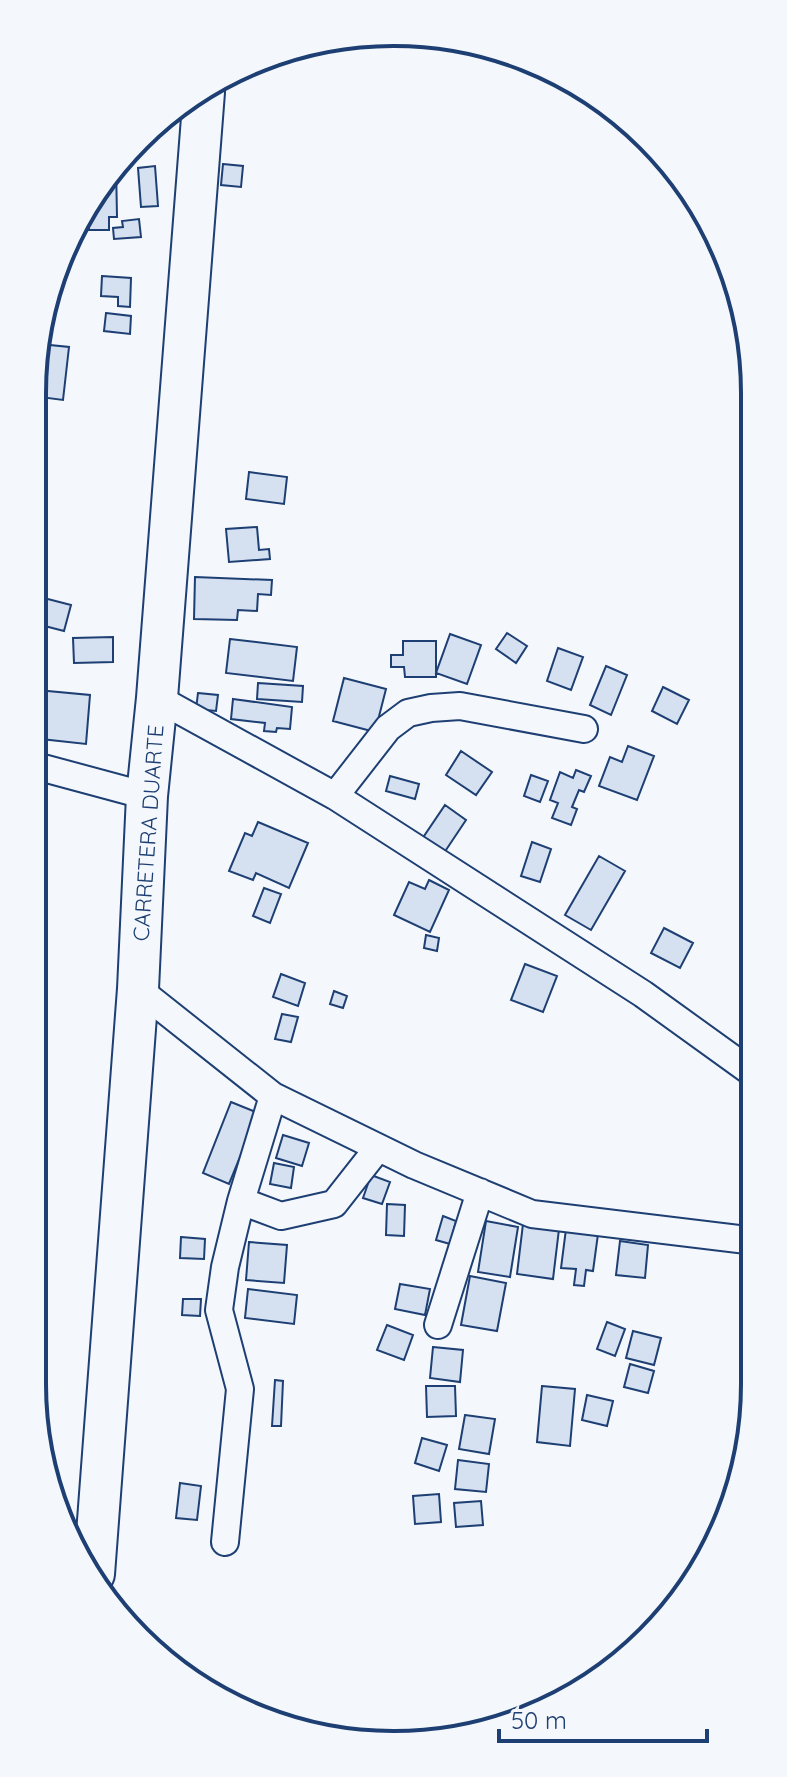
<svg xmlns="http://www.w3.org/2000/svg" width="787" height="1777" viewBox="0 0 787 1777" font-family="Quicksand,sans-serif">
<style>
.building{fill:#d5e0f0;stroke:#1d3f73;stroke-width:2}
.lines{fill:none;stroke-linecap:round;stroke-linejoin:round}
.minor-casing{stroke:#1d3f73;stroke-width:30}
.primary-casing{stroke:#1d3f73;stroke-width:44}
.minor{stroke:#f4f7fb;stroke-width:26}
.primary{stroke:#f4f7fb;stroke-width:40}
.labels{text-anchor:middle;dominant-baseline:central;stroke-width:6;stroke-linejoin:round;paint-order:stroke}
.street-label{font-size:22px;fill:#1d3f73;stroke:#f4f7fb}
.rim{fill:none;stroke:#1d3f73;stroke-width:4}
</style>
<rect width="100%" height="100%" fill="#f4f7fb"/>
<path class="building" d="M223,164L243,166L241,187L221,185Z
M116,165L117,217H109V230H89L88,213Z
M155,166L158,206L141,207L138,168Z
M139,219L141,237L114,239L113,228L123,227L122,221Z
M102,276L131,278L130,307L118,306V297L101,296Z
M106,313L131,316L130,334L104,331Z
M40,344L69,347L63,400L32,396Z
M249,472L287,477L284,504L246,499Z
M257,527L259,550L269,549L270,559L229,562L226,529Z
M195,577L272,580L271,595L258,594L257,611L238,610L237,620L194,619Z
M40,597L71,605L64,631L33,623Z
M507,633L527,646L516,663L496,649Z
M450,634L481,645L467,684L436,673Z
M113,637V662L74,663L73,638Z
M230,639L297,647L293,681L226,673Z
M403,641H436V677H405L404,667H391V655H403Z
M558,648L583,657L571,690L547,681Z
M32,650L44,652L41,671L32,670Z
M606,666L627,675L611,715L590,705Z
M344,678L386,689L375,732L333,721Z
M258,683L303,686L302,702L257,699Z
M663,687L689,700L677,724L652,711Z
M37,690L90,695L86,744L32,738Z
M198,693L218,695L216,711L196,709Z
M233,699L292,707L290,729L277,728L276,732L264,731L265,723L231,719Z
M628,746L654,756L637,800L599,786L610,757L622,762Z
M461,751L492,772L476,795L446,775Z
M576,770L591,776L584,792L579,790L572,807L577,809L571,825L552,818L558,803L550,800L560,772L573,778Z
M531,775L548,781L540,802L524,796Z
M390,776L419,784L415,799L386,791Z
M445,805L466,820L440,859L418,845Z
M258,822L308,843L289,888L256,873L253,880L229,871L245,833L252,836Z
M532,842L551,849L540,882L521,876Z
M599,856L625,871L591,930L565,915Z
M429,880L449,890L430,932L394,915L409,882L425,889Z
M264,888L281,894L270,923L253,916Z
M664,928L693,943L680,968L651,953Z
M426,935L439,938L437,951L424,948Z
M525,964L557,976L543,1012L511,1000Z
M281,974L305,983L298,1006L273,997Z
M334,991L347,996L343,1008L330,1004Z
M282,1014L298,1017L291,1042L275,1039Z
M231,1102L258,1113L229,1184L203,1173Z
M283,1135L309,1143L302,1166L276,1158Z
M274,1163L294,1167L291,1188L270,1184Z
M371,1175L390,1182L382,1204L363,1198Z
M387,1204L405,1205L404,1236L386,1235Z
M443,1216L456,1221L450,1244L436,1240Z
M486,1221L518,1227L510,1277L478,1272Z
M523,1224L559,1229L553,1279L517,1274Z
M566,1229L598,1234L593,1271L586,1270L584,1286L574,1285L576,1269L561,1268Z
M181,1237L205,1239L204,1259L180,1258Z
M620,1241L648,1245L645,1278L616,1275Z
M249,1242L287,1245L284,1283L246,1280Z
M470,1276L506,1283L497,1331L461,1325Z
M400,1284L430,1289L425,1315L395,1309Z
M248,1289L297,1295L294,1324L245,1318Z
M183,1299H201L200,1316L182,1315Z
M607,1322L625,1329L615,1356L597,1349Z
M387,1325L413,1335L404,1360L377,1350Z
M633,1331L661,1338L654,1365L626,1358Z
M433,1347L463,1350L460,1382L430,1378Z
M630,1364L654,1371L648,1393L624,1387Z
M275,1380L283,1381L281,1426H272Z
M426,1386H455L456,1416L427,1417Z
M542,1386L575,1389L570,1446L537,1442Z
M587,1395L613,1401L607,1426L582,1420Z
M465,1415L495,1419L489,1454L459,1449Z
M422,1438L447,1445L439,1471L415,1463Z
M458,1460L489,1464L486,1492L455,1489Z
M180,1483L201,1486L197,1520L176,1518Z
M439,1494L441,1522L415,1524L413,1496Z
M481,1501L483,1525L456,1527L454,1503Z"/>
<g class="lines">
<defs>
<path id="minor" d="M157,698L335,796L643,994L754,1074
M32,765L147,796
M335,796L388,728L408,713L431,708L460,706L584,729
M138,989L273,1096L414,1165L532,1214L755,1241
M241,1201L281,1216L334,1204L378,1148
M438,1325L480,1192
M225,1542L240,1389L219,1310L225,1267L241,1201L273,1096"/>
<path id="primary" d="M94,1574L138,989L147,796L157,698L204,92"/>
</defs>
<use href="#minor" class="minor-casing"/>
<use href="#primary" class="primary-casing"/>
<use href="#minor" class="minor"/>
<use href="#primary" class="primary"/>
</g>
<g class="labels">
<g class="street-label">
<text transform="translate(148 833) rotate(-86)">CARRETERA DUARTE</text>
</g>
</g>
<path d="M0 0H787V1777H0ZM393 46H394A347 347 0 0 1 741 393V1384A347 347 0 0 1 394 1731H393A347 347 0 0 1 46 1384V393A347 347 0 0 1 393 46Z" fill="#f4f7fb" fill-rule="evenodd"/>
<path class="rim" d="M393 46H394A347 347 0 0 1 741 393V1384A347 347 0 0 1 394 1731H393A347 347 0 0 1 46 1384V393A347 347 0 0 1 393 46Z"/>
<path d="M499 1729v12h208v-12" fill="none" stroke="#1d3f73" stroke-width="4"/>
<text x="511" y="1729" font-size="24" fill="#1d3f73" stroke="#f4f7fb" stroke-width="6" paint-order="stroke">50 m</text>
</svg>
